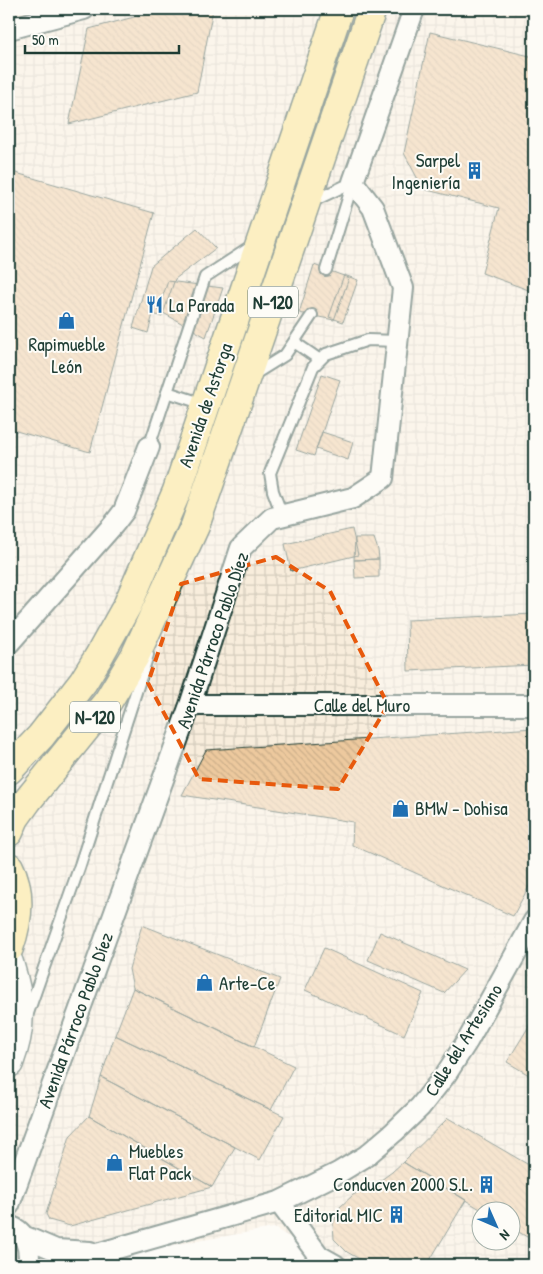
<svg xmlns="http://www.w3.org/2000/svg" width="543" height="1274" viewBox="0 0 543 1274" font-family="'Patrick Hand',sans-serif">
<style>
.industrial{fill:url(#industrial-grid);fill-rule:evenodd}
.building{fill:url(#building-back-hatch);stroke:#1f3d34}
.lines{fill:none;stroke-linecap:round;stroke-linejoin:round}
.service-casing{stroke:#1f3d34;stroke-width:14}
.minor-casing{stroke:#1f3d34;stroke-width:24}
.secondary-casing{stroke:#1f3d34;stroke-width:31}
.trunk-casing{stroke:#1f3d34;stroke-width:31}
.service{stroke:#fdfcf7;stroke-width:10}
.minor{stroke:#fdfcf7;stroke-width:20}
.secondary{stroke:#fdfcf7;stroke-width:28}
.trunk{stroke:#fae180;stroke-width:28}
.marked{fill:none;stroke:#e8590c;stroke-width:4;stroke-dasharray:10 6;stroke-linejoin:round}
.labels{text-anchor:middle;dominant-baseline:central;stroke-width:4;stroke-linejoin:round;paint-order:stroke}
.shield{fill:#fdfcf7;stroke:#62766e;stroke-width:1}
.shield-label{font-size:18px;font-weight:bold;fill:#1f3d34}
.poi-label{font-size:19px;fill:#1f3d34;stroke:#fdfcf7;text-anchor:start}
.street-label{font-size:19px;fill:#1f3d34;stroke:#fdfcf7}
</style>
<defs>
<pattern id="industrial-grid" width="8" height="8" patternUnits="userSpaceOnUse" patternTransform="scale(1.25)"><rect width="8" height="8" fill="#f8eddc"/><path d="M0 4h8M4 0v8" fill="none" stroke="#d4ccbd"/></pattern>
<pattern id="building-back-hatch" width="6" height="6" patternUnits="userSpaceOnUse" patternTransform="scale(1.25)"><rect width="6" height="6" fill="#edc99e"/><path d="M-1 5l2 2M0 0l6 6M5-1l2 2" fill="none" stroke="#cbae89"/></pattern>
</defs>
<rect width="100%" height="100%" fill="#fdfcf7"/>
<filter id="ink" filterUnits="userSpaceOnUse"><feTurbulence type="fractalNoise" baseFrequency=".02" numOctaves="2"/><feDisplacementMap in="SourceGraphic" scale="10" xChannelSelector="R" yChannelSelector="G"/><feConvolveMatrix kernelMatrix="1 2 1 2 8 2 1 2 1" color-interpolation-filters="sRGB"/></filter>
<g filter="url(#ink)">
<path class="industrial" d="M9,9H534V1265H335L274,1228L54,1265H9ZM480,1212H510V1242H480Z"/>
<path class="building" d="M164,9H213L197,92L69,124L89,29Z
M430,32L534,57V292L482,273L499,208L423,189L404,153Z
M9,171L154,213L90,452L9,429Z
M197,228L216,248L175,279L162,317L153,314L148,333L133,328L151,266Z
M314,265L349,278L334,320L299,313Z
M344,275L358,280L343,322L329,317Z
M168,281L223,288L206,337L158,310Z
M322,374L340,380L314,456L296,450Z
M322,432L353,442L348,460L316,449Z
M352,529L358,555L291,571L285,544Z
M355,538H374L378,550L379,559L354,560Z
M379,559V577L355,578L354,560Z
M534,614V665L408,671L407,620Z
M534,728V877L513,916L352,845L353,822L182,795L206,750Z
M142,925L280,979L254,1047L133,988L129,969Z
M380,932L465,970L444,993L368,960Z
M324,948L423,993L404,1035L305,990Z
M133,988L294,1066L271,1110L115,1035Z
M534,1018V1078L507,1062Z
M115,1035L284,1116L260,1160L101,1077Z
M101,1077L235,1147L212,1187L89,1116Z
M89,1116L212,1187L70,1226L49,1220L46,1214L70,1136Z
M448,1118L534,1168V1241L510,1227V1212H485L403,1162Z
M403,1162L466,1200L427,1265H370L347,1252L334,1239L333,1224L340,1207L353,1195L381,1180L392,1172Z"/>
<g class="lines">
<defs>
<path id="service" d="M311,202L353,182
M326,270L353,182
M294,342L320,360
M253,375L285,355L312,315
M167,392L204,404
M149,447L205,277L254,245
M282,515L273,491L270,473L313,367L326,354L368,340L397,341
M27,1016L80,865L148,655"/>
<path id="minor" d="M9,29L84,9
M9,643L114,524L124,511L149,447
M190,705H534
M279,1202L319,1256L335,1265
M9,1205L190,705L241,548L272,518L353,498L383,478L403,288L373,208L353,182L414,9
M9,1226C26,1231 31,1249 28,1265
M23,1236L56,1250L90,1252
M64,1265L100,1253L279,1202L338,1173L366,1156L394,1132L420,1107L446,1074L468,1040L534,921"/>
<path id="secondary" d="M9,963C21,1001 23,1026 9,1063"/>
<path id="trunk" d="M9,770L41,736L83,682L99,656L128,604L177,491L339,9
M9,832L15,818L28,800L108,701L135,656L195,526L372,9
M9,867C22,892 18,922 9,948"/>
</defs>
<use href="#service" class="service-casing"/>
<use href="#minor" class="minor-casing"/>
<use href="#secondary" class="secondary-casing"/>
<use href="#trunk" class="trunk-casing"/>
<use href="#service" class="service"/>
<use href="#minor" class="minor"/>
<use href="#secondary" class="secondary"/>
<use href="#trunk" class="trunk"/>
</g>
</g>
<path d="M0 0H543V1274H0ZM276,557L330,591L388,705L338,789L199,779L148,683L181,584Z" fill="#fdfcf7" fill-opacity=".55" fill-rule="evenodd"/>
<path class="marked" d="M276,557L330,591L388,705L338,789L199,779L148,683L181,584Z"/>
<defs>
<symbol id="building-bare" viewBox="-9 -9 18 18"><path d="M-4-6H4V6H1V3H-1V6H-4ZM-2.5-4.3h1.7v1.8h-1.7ZM.8-4.3h1.7v1.8H.8ZM-2.5-1h1.7V.8h-1.7ZM.8-1h1.7V.8H.8Z" fill="#1f6fb2" stroke="#fdfcf7" stroke-width="2.5" paint-order="stroke"/></symbol>
<symbol id="restaurant-bare" viewBox="-9 -9 18 18"><path d="M-5-6h1v4h1v-4h1v4h1v-4h1v5L-1.5 .5V6h-2V.5L-5-1ZM5-6V6H3V1.5H1.5Q1.5-4 5-6Z" fill="#1f6fb2" stroke="#fdfcf7" stroke-width="2.5" paint-order="stroke"/></symbol>
<symbol id="shop-bare" viewBox="-9 -9 18 18"><path d="M-5-2.5h2.3a2.7 3.5 0 0 1 5.4 0H5L5.5 6h-11ZM-1.5-2.5h3a1.5 2.3 0 0 0-3 0Z" fill="#1f6fb2" stroke="#fdfcf7" stroke-width="2.5" paint-order="stroke"/></symbol>
</defs>
<g fill-rule="evenodd">
<use href="#building-bare" x="462" y="158" width="25" height="25"/>
<use href="#restaurant-bare" x="142" y="292" width="25" height="25"/>
<use href="#shop-bare" x="54" y="308" width="25" height="25"/>
<use href="#shop-bare" x="388" y="796" width="25" height="25"/>
<use href="#shop-bare" x="192" y="970" width="25" height="25"/>
<use href="#shop-bare" x="102" y="1150" width="25" height="25"/>
<use href="#building-bare" x="474" y="1172" width="25" height="25"/>
<use href="#building-bare" x="384" y="1202" width="25" height="25"/>
</g>
<g class="labels">
<g class="shield">
<rect x="248" y="286.5" width="50" height="31" rx="4"/>
<rect x="70" y="701.5" width="50" height="31" rx="4"/>
</g>
<g class="shield-label">
<text x="273" y="302">N-120</text>
<text x="95" y="717">N-120</text>
</g>
<g class="poi-label">
<text x="460" y="160" text-anchor="end">Sarpel<tspan x="460" dy="22">Ingeniería</tspan></text>
<text x="169" y="305">La Parada</text>
<text x="67" y="344" text-anchor="middle">Rapimueble<tspan x="67" dy="22">León</tspan></text>
<text x="415" y="808">BMW - Dohisa</text>
<text x="219" y="983">Arte-Ce</text>
<text x="129" y="1151">Muebles<tspan x="129" dy="22">Flat Pack</tspan></text>
<text x="473" y="1184" text-anchor="end">Conducven 2000 S.L.</text>
<text x="383" y="1215" text-anchor="end">Editorial MIC</text>
</g>
<g class="street-label">
<text transform="translate(205 405) rotate(-71)">Avenida de Astorga</text>
<text transform="translate(212 640) rotate(-71)">Avenida Párroco Pablo Díez</text>
<text x="362" y="705">Calle del Muro</text>
<text transform="translate(75 1020) rotate(-70)">Avenida Párroco Pablo Díez</text>
<text transform="translate(463 1040) rotate(-58)">Calle del Artesiano</text>
</g>
</g>
<rect width="543" height="1274" fill="none" stroke="#fdfcf7" stroke-width="30"/>
<rect x="15" y="15" width="513" height="1244" fill="none" stroke="#1f3d34" stroke-width="2" filter="url(#ink)"/>
<g transform="translate(496 1226) rotate(135)"><circle r="24" fill="#fdfcf7" stroke="#a4b0a9"/>
<path d="M0-4L9 19L0 12L-9 19Z" fill="#1f6fb2"/>
<text y="-8" font-size="14" font-weight="bold" text-anchor="middle" fill="#1f3d34">N</text>
</g>
<path d="M25 45v8h154v-8" fill="none" stroke="#1f3d34" stroke-width="2.5"/>
<text x="32" y="45" font-size="15" fill="#1f3d34" stroke="#fdfcf7" stroke-width="4" paint-order="stroke">50 m</text>
</svg>
